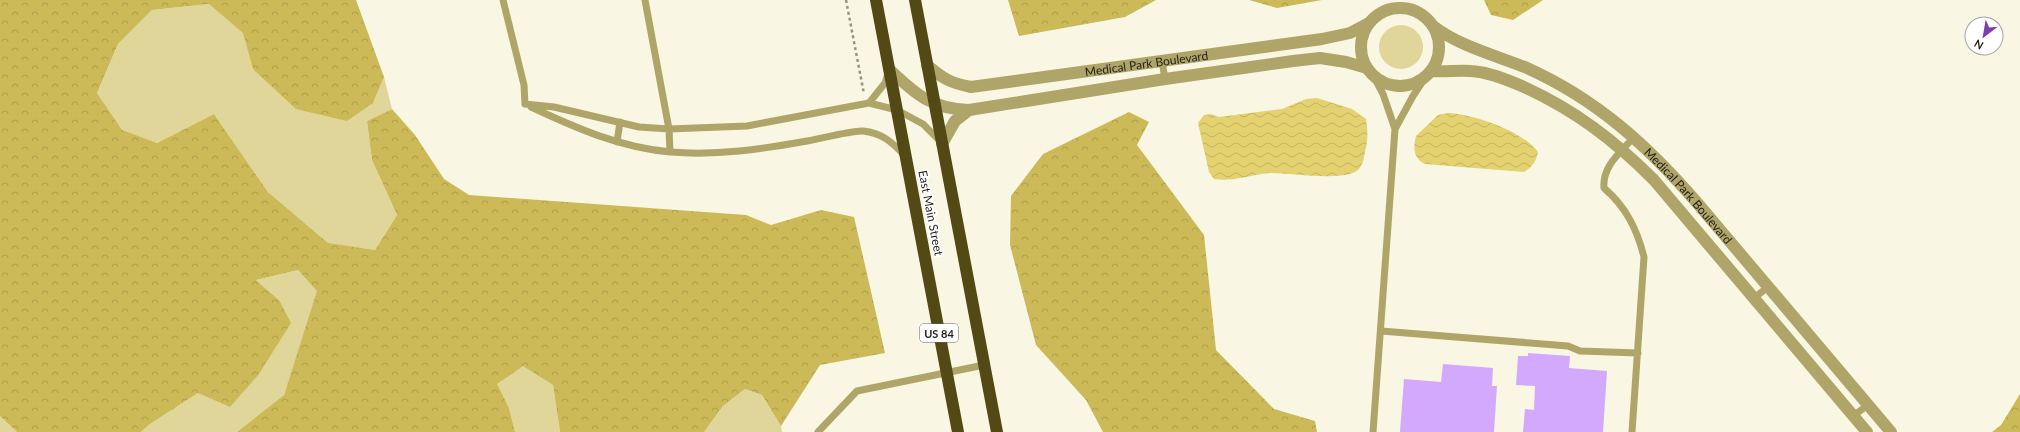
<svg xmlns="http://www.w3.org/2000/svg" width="2020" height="432" viewBox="0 0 2020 432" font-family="Lato,sans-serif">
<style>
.grass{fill:#e1d69a}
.forest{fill:url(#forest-crowns)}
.water{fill:url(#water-waves)}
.building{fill:#d2a9fc}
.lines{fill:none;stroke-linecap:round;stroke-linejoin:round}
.path{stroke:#969487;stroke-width:2.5;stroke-dasharray:3 3;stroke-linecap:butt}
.lane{stroke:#afa568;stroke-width:7}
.street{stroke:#afa568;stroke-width:12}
.highway{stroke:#524914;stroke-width:12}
.labels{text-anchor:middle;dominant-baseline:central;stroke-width:4;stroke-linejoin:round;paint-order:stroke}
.shield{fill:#fff;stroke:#64625e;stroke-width:1}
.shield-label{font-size:11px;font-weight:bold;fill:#211f19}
.street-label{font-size:12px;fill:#211f19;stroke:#fff}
</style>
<defs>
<pattern id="forest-crowns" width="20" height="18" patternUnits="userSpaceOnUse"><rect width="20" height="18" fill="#cbba57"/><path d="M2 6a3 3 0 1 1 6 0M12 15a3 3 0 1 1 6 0" fill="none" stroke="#ae9f4b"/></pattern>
<pattern id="water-waves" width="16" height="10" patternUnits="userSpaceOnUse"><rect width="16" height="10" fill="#e3d26f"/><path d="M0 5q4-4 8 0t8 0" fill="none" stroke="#c2b460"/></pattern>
</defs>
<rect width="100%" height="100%" fill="#f9f6e3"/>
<path class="grass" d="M209,4L244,33L253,69L373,103L384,77L392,109L367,121L372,160L397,215L375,250L329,244L268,192L214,114L157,143L122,131L97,93L118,44L152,10Z
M1379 47a22 22 0 1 1 44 0a22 22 0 1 1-44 0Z
M298,270L318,291L284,395L237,432H141L150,424L198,393L279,300L256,280Z
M523,365L553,385L560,432H515L509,408L496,384Z
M745,389L762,395L781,426L782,432H704L723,406Z
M0,416L17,432H0Z"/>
<path class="forest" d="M0,0H356L384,77L373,103L347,121L296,109L253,69L243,33L209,4L152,10L118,44L97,93L122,130L157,143L214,114L268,192L328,243L375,250L397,215L372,160L367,121L392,109L415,135L444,179L469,195L746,215L771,225L821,210L854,217L885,353L820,365L781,426L762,395L745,389L723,406L704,432H560L553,385L523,366L497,384L509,408L515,432H237L284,395L317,291L298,270L256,280L279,300L291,323L259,374L230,407L198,393L150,424L141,432H17L0,416Z
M1008,0H1156L1125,17L1019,36Z
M1249,0H1322L1277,8Z
M1484,0H1543L1513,20L1491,15Z
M1129,112L1149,122L1137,145L1204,235L1216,350L1274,409L1315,421L1317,432H1103L1086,400L1036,345L1010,245L1011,196L1043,154Z
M2020,394V432H1992L2001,425Z"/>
<path class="water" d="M1317,98L1352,109L1366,119C1368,131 1368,141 1365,152C1364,158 1363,164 1359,169C1346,183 1288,172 1269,173C1250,175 1233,182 1214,179L1209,172L1198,123L1204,115L1211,114L1219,117L1282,109L1306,99Z
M1448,113C1473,114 1523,131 1538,152C1536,162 1532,167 1524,172L1425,164C1413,158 1413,148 1416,136L1438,115Z"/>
<path class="building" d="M1528,353L1570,356L1569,368L1607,371L1603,432H1523L1525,409L1534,410L1535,386L1516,385L1518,356H1528Z
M1443,364L1493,368L1492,386H1497L1494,432H1400L1404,379L1441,382Z"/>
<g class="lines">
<path class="path" d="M846,0L864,94"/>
<path class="lane" d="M503,0L524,85L525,104
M645,0L669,129L670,152
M1162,61L1165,79
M1373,75L1383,94L1395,129L1373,432
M869,103L885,83L888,73
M525,104L554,107L639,127L669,129L747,126L869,103L897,110L923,124L941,142
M531,107C576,128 621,148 671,152C717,156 762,149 807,141C819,139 853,130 863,131C882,133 892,142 904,155
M1395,129L1413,96L1425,78
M617,142L620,122
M1754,298L1768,287
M1381,331L1568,346L1580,351L1638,353
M1853,416L1868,405
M818,432L857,391L984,365
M1632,432L1644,257C1637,229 1626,207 1604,188C1602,166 1621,152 1635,136"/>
<g class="street">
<circle cx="1400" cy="47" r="39"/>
<path id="s1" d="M1433,26C1461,47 1495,55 1527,68C1598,100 1649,147 1699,205L1891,432"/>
<path id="s2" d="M927,65C943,79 951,83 971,87L1322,39L1350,33L1369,23"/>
<path d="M889,69C915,94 932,109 969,110L1165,79L1293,61L1320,58L1346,62L1367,68"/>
<path d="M1432,71C1445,72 1459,70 1471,71C1489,72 1508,80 1524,87C1576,111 1614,140 1654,180L1867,432"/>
<path d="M942,144L955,121L969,110"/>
</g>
<path class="highway" d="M876,0L958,432
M915,0L997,432"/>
</g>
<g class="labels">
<rect class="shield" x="920" y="324" width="38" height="18" rx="3"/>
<g class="shield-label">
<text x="939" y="333">US 84</text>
</g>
<g class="street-label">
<text stroke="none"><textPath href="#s2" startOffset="227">Medical Park Boulevard</textPath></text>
<text stroke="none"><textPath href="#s1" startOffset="311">Medical Park Boulevard</textPath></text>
<text transform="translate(931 213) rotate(79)">East Main Street</text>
</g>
</g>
<g transform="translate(1984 36) rotate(211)"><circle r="19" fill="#ffffff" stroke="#a6a5a3"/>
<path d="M0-3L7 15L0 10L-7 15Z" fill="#7d3cb1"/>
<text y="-6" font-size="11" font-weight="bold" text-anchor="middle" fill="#211f19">N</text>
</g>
</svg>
